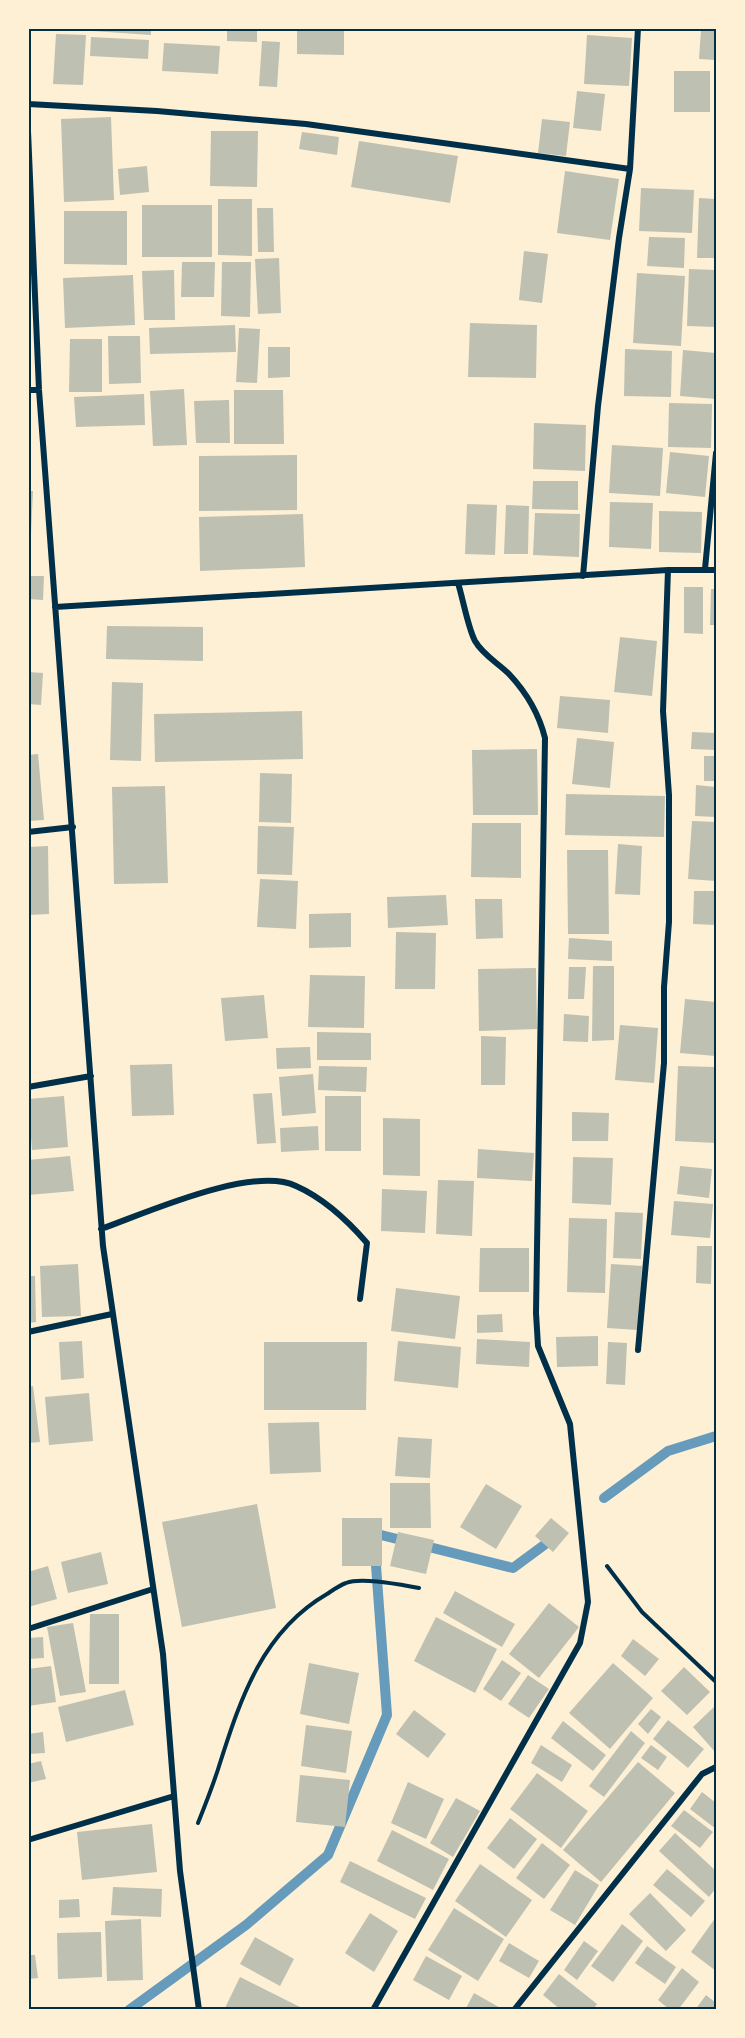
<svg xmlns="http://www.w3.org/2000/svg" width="745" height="2038" viewBox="0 0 745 2038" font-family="'Noto Serif',serif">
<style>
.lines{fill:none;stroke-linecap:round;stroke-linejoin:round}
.stream{stroke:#669bbc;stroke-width:10}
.building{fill:#bec0b2}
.path{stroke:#003049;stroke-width:4}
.minor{stroke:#003049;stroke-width:6}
.neatline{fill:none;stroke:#003049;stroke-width:2}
</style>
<rect width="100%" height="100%" fill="#fdf0d5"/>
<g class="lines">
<path class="stream" d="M604,1498L668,1451L716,1436
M374,1537L373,1533L513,1568L555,1537
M129,2010L246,1925L328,1855L387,1715L375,1552"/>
</g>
<path class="building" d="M78,28H151V35L78,30Z
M227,28H257V42L227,41Z
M297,28H344V55L297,54Z
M701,30L716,31V60L699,59Z
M56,34L86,35L83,85L53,84Z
M587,35L632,38L629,86L584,84Z
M91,37L149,40L148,59L90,56Z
M262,41L280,42L277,87L259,86Z
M164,43L220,46L218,74L162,71Z
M674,71H710V112H674Z
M577,91L605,94L601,131L573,128Z
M111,117L114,200L64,202L61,119Z
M542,119L570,122L566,156L538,153Z
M211,131H258L257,187L210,186Z
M302,132L339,137L337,155L299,149Z
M359,141L458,156L450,203L351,187Z
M147,166L149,192L120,195L118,169Z
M565,171L619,179L610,240L557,233Z
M641,188L694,190L692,233L639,231Z
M699,198L716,199V258H697Z
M218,199H252V256L218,255Z
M142,205H212V257H142Z
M257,208H273L274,252H258Z
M64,211H127V265L64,264Z
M649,237L685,238L684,268L647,266Z
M524,251L548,254L542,303L519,300Z
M279,258L281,313L258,314L255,259Z
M182,262H215L214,297H181Z
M222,262H251L250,317L221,316Z
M689,269L716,270V327L687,326Z
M174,270L175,320H144L142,271Z
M637,273L685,276L681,346L633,343Z
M133,275L135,325L65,328L63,278Z
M470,323L537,325L536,378L468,377Z
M235,325L236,352L150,354L149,328Z
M239,328L260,329L257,383L236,382Z
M108,336H140L141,383L109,384Z
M70,339H102V392H69Z
M268,347H290V377L268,378Z
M625,349L672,351L671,397L624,396Z
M683,350L716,353V399L680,396Z
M184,389L187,445L153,446L150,391Z
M234,390H283L284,444H234Z
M144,394L145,425L76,427L74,397Z
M229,400L230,443H196L194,401Z
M669,403L712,404L711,448L668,447Z
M534,423L586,425L585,471L533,469Z
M612,445L663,448L660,496L609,493Z
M670,452L709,456L705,497L666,493Z
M297,455V510L199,511V456Z
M533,481H578V510L532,509Z
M28,491H33L31,534H28Z
M610,502L653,503L651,549L609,547Z
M467,504L497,505L495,555L465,554Z
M506,505L529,506L528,554H504Z
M659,511L702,512L701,553L659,552Z
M535,513L580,514L579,557L533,555Z
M303,514L305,567L200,571L199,517Z
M28,576H44L43,600L28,599Z
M684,587H703V634L684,633Z
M711,589H716V625H710Z
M107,626L203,627V661L106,659Z
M620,637L657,641L652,696L614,692Z
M28,672L43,673L41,705L28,704Z
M112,682L143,683L141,761L110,760Z
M560,696L610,700L608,733L557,728Z
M302,711L303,759L155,762L154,714Z
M692,732L716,733V750L691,749Z
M577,738L614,742L610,788L572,784Z
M537,749L538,815H473L472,750Z
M38,754L44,820L28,821V755Z
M704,756H716V781H704Z
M260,773L292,774L291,823L259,822Z
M696,785L716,787V817L695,816Z
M165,786L168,883L114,884L112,787Z
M566,794L665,796L664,837L565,835Z
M692,821L716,822V881L688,879Z
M472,823H521V878L471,877Z
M258,826L294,827L292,875L257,874Z
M618,844L642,846L640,895L615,894Z
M48,846L49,914L28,915V847Z
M567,850H608L609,934H568Z
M260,879L298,881L296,929L257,927Z
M694,891H716V925L693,924Z
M446,895L448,925L388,928L387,897Z
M475,899H502L503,938L476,939Z
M351,913V947L309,948V914Z
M396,932L436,933L435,989H395Z
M569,938L612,941V961L568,959Z
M593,966H614V1040L592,1041Z
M569,967H586L584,999H568Z
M536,968L537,1029L479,1031L478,969Z
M310,975L365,976L364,1028L308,1027Z
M264,995L268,1038L225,1041L221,998Z
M685,999L716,1002V1056L680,1053Z
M564,1014L589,1016L588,1042L563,1041Z
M620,1025L658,1028L654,1083L615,1080Z
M317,1032L371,1033V1060H317Z
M481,1036L506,1037L505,1085H481Z
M310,1047L311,1068L277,1069L276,1048Z
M172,1064L174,1115L132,1116L130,1065Z
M319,1066L367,1067L366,1092L318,1090Z
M678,1066L716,1067V1143L675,1141Z
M313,1074L316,1113L282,1116L279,1077Z
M272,1093L276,1143L257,1144L253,1094Z
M64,1096L68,1147L32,1150L28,1099Z
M325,1096H361V1151H325Z
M572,1112L609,1113L608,1141H572Z
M383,1118L420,1119V1176L383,1175Z
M318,1126L319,1150L281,1152L280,1128Z
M478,1149L534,1153L532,1181L477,1178Z
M70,1156L74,1191L28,1195V1160Z
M573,1157L613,1158L611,1205L572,1203Z
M680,1166L712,1169L709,1198L677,1194Z
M438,1180L474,1181L472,1236L436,1234Z
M382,1189L427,1191L425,1233L381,1231Z
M674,1201L713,1204L710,1238L671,1235Z
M615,1212L643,1213L641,1259L613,1258Z
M569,1218L607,1219L605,1293L567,1292Z
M697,1246H712L711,1284L696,1283Z
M480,1248H529V1292H479Z
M78,1264L81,1316L42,1317L40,1266Z
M611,1264L642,1266L638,1330L607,1328Z
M28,1276H35L36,1322L28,1323Z
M396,1288L460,1296L455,1339L391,1331Z
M502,1314L503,1332L477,1333V1315Z
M598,1336V1366L557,1367L556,1337Z
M477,1339L530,1342L529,1367L476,1364Z
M82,1341L84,1378L61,1380L59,1342Z
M398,1341L461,1347L458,1388L394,1381Z
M264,1342H367L366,1410H264Z
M608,1342L627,1343L625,1385L606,1384Z
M33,1386L40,1442L28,1443V1387Z
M89,1393L93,1441L49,1445L45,1397Z
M319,1422L321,1472L270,1474L268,1423Z
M398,1437L432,1439L430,1478L395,1476Z
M390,1483H430L431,1528H390Z
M486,1484L522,1506L496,1549L460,1527Z
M257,1504L276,1608L182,1627L162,1522Z
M342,1518H382V1566H342Z
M551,1518L569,1533L553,1552L535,1536Z
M398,1532L434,1540L426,1574L390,1566Z
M101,1552L108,1584L68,1593L61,1562Z
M48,1566L57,1599L28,1607V1572Z
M455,1591L515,1624L502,1647L443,1613Z
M549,1603L579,1627L539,1678L509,1654Z
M90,1614H119V1684H89Z
M436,1617L497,1649L475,1693L414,1661Z
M73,1623L86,1692L60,1696L47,1627Z
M43,1637L44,1658L28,1659V1638Z
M633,1639L659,1659L645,1676L621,1656Z
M502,1660L521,1673L501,1701L483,1689Z
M309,1663L359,1673L349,1724L300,1714Z
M613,1663L653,1698L610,1749L569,1713Z
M51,1666L56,1702L28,1706V1669Z
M684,1667L710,1692L687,1715L661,1691Z
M528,1675L549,1689L529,1718L508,1704Z
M125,1690L134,1725L66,1742L58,1707Z
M716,1705V1753L693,1727Z
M651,1709L661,1717L648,1734L638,1724Z
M414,1710L446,1734L428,1758L396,1734Z
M668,1720L704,1749L688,1768L653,1739Z
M563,1721L606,1755L593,1771L551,1738Z
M306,1725L352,1731L346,1773L301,1766Z
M631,1731L645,1743L604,1797L589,1786Z
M43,1732L45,1753L28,1754V1734Z
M541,1745L572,1765L562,1782L531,1763Z
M651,1745L667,1757L658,1770L641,1758Z
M41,1761L46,1779L28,1783V1764Z
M638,1762L675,1793L601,1882L563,1850Z
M537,1773L588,1811L561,1848L510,1809Z
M300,1775L350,1780L345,1827L296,1822Z
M408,1782L444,1799L426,1839L391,1823Z
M702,1792L716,1803V1829L690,1809Z
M456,1798L480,1811L453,1857L430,1843Z
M684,1810L713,1832L700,1848L671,1826Z
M510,1818L537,1839L514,1869L487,1848Z
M152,1824L157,1872L82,1880L77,1832Z
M392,1830L449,1859L433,1890L377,1861Z
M675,1833L716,1871V1888L709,1897L659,1851Z
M542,1843L570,1865L544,1899L516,1878Z
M350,1861L426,1898L415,1919L340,1882Z
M480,1864L532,1900L506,1937L455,1901Z
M667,1869L705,1901L691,1917L653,1885Z
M575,1870L599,1885L575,1925L550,1910Z
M113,1887L162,1889L161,1917L111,1915Z
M650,1893L686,1930L666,1951L629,1914Z
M79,1899L80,1917L59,1918V1900Z
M454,1908L504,1939L478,1981L428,1950Z
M370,1913L398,1931L374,1972L345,1953Z
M716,1917V1971L691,1952Z
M141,1919L143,1980L107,1981L105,1921Z
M622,1924L643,1941L613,1982L591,1966Z
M101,1932L102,1977L58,1979L57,1933Z
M255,1937L294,1959L280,1986L240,1964Z
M584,1941L598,1951L577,1980L564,1970Z
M509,1943L539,1961L529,1978L499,1961Z
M647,1946L676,1967L665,1984L635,1963Z
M28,1955H35L38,1978L28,1979Z
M426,1956L462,1976L449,2000L413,1980Z
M682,1968L699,1982L678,2010H670L658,2000Z
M559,1974L597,2004L593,2010H561L543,1995Z
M240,1977L306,2010H224Z
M474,1993L504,2010H465Z
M706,1995L716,2003V2010H695Z"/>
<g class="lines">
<path class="path" d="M607,1566L642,1612L716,1682
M198,1823C206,1803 214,1783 220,1763C241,1697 263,1631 327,1594C333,1590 340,1585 346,1583C362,1577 401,1585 419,1588"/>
<path class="minor" d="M28,104L157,111L306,124L630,169
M28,131L39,390L103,1246L163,1654L180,1871L199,2010
M28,390H39
M705,569L716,453
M583,576L598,406L619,238L630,169L638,28
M55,607L668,570H716
M28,832L73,827
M28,1087L91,1076
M101,1229C146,1213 252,1165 296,1186C323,1198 348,1221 367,1243L360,1299
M28,1332L112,1314
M638,1350L664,1063V987L669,922V795L663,711L668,570
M28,1629L153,1589
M28,1840L174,1796
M373,2010L580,1643L588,1602L570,1424L538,1346L536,1313L545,738C539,714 526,692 509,674C498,663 483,655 475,641C468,628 463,599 458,583
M514,2010L702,1774L716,1767"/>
</g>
<rect width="745" height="2038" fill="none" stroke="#fdf0d5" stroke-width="60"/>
<rect x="30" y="30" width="685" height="1978" class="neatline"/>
</svg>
